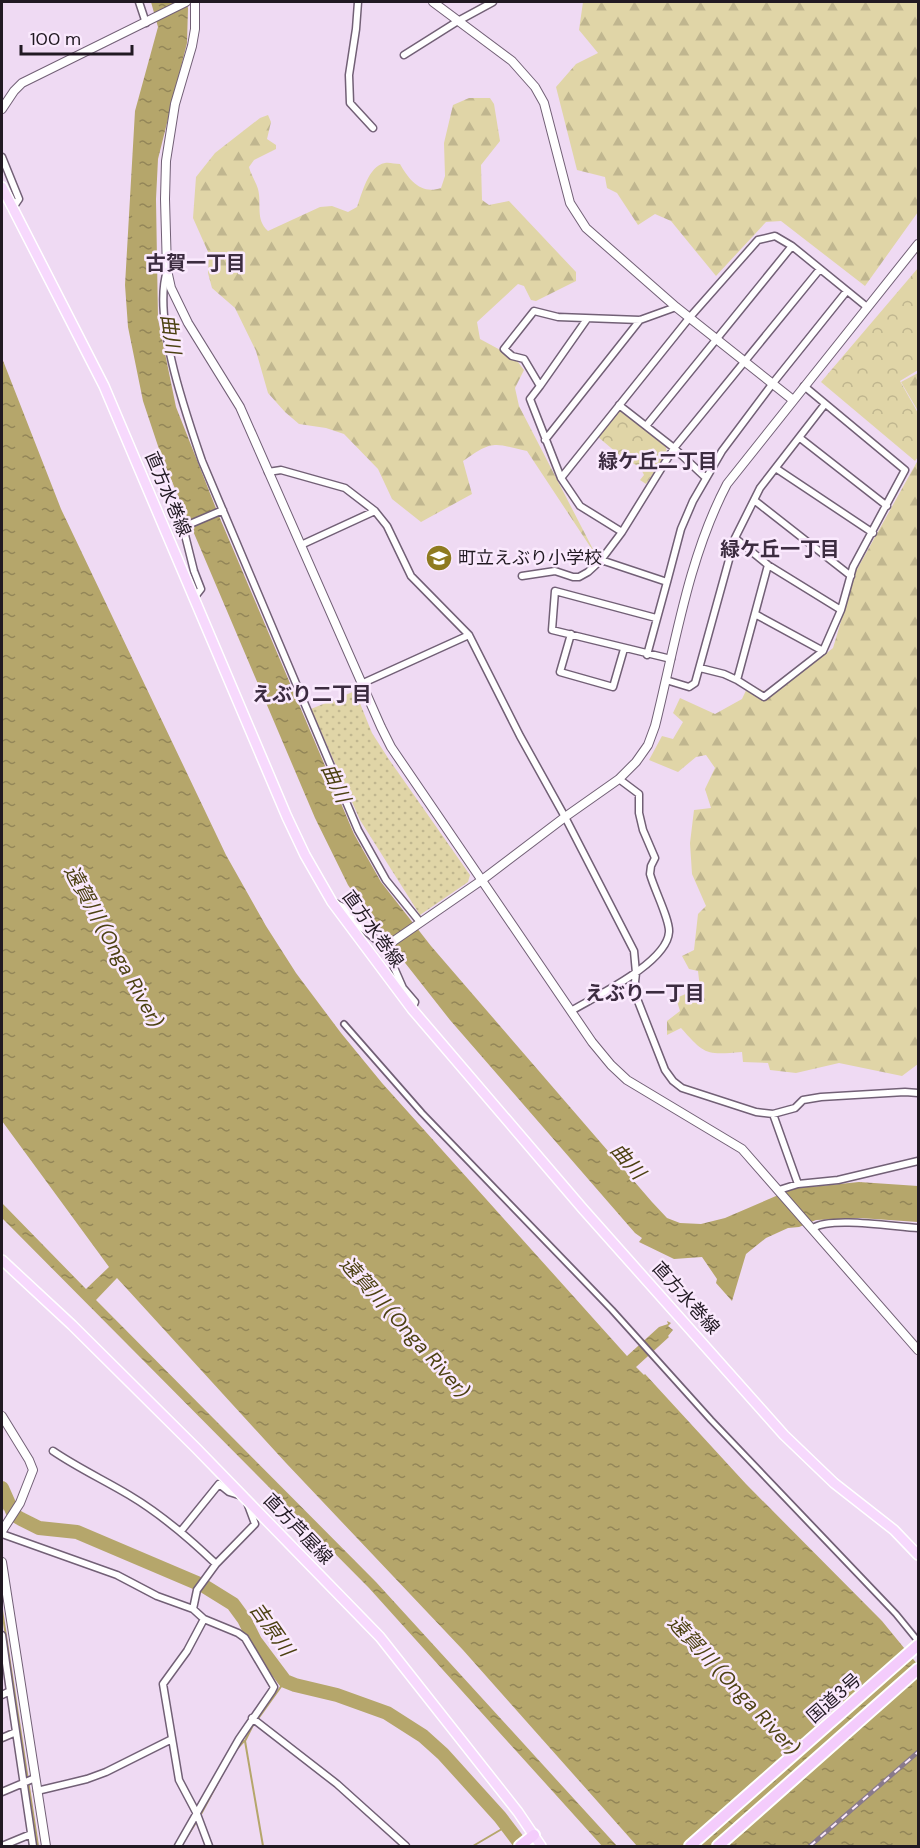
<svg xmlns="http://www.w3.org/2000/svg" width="920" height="1848" viewBox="0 0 920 1848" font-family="'DM Sans','Noto Sans JP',sans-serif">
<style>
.grass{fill:url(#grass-dots)}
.forest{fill:url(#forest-firs)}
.park{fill:url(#park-crowns)}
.water{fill:url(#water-ripples)}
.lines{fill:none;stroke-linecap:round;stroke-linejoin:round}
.stream{stroke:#b5a66b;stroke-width:2}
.river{stroke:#b5a66b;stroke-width:14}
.pedestrian-casing{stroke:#726076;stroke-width:8}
.minor-casing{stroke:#726076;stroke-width:9}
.tertiary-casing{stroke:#726076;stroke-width:10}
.primary-casing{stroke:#fff;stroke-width:12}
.trunk-casing{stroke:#fff;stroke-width:14}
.pedestrian{stroke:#fff;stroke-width:4.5}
.minor{stroke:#fff;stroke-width:6}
.tertiary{stroke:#fff;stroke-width:8}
.primary{stroke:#f7d9fd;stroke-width:9}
.trunk{stroke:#f4ccfc;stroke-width:10}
.rail-casing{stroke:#897a8b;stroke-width:4.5}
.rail{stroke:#fae9fd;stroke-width:2;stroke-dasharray:7;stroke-linecap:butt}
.labels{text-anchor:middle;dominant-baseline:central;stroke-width:5;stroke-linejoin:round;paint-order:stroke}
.street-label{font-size:18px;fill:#211922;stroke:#fae9fd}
.poi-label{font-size:18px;fill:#211922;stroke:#fae9fd;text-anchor:start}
.neighbourhood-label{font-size:20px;font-weight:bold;fill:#3c2c40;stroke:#fae9fd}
.water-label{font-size:20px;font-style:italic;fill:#4c4112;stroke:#fae9fd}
</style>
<defs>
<pattern id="grass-dots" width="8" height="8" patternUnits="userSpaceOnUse" patternTransform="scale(1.5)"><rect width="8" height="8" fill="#e0d5a7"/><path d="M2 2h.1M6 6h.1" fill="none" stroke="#c0b68f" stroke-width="1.8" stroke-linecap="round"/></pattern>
<pattern id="forest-firs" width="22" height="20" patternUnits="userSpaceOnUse" patternTransform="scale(1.5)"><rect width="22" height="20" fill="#e0d5a7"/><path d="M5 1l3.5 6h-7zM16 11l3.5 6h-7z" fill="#c0b68f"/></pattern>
<pattern id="park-crowns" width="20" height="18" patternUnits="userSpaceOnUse" patternTransform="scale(1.5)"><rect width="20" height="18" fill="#e0d5a7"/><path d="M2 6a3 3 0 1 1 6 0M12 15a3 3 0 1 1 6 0" fill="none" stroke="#c0b68f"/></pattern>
<pattern id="water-ripples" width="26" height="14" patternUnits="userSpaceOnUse" patternTransform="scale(1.5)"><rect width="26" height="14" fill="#b5a66b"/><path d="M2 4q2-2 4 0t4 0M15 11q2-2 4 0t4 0" fill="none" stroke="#938658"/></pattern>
</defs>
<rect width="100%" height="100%" fill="#efdaf3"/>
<path class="grass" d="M355,691L372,733L388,758L470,875L468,882L420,915L360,820L311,709Z"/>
<path class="forest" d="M583,2H918V212L865,286L781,221L766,222L716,276L671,221L655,214L638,225L617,193L607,188L605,177L577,170L556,87L576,64L598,53L579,30Z
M469,98H490L494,104L500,141L481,165L482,200L489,205L509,201L576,272V281L536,301L531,300L524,286L518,284L477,322L480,339L515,358L524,370L515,388L519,406L597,557L527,451C493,443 493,440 463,461L472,494L421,522L392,499L378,469L344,434L326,428L299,424L285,412L268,393L256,351L235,308L212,288L208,273L209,254L193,218L196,177L215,153L260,118L268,115L271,122L267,139L276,145V149L254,160L249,167C251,175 256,182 258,189C262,205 255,219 268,231L320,207L332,206L348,212L357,207C362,194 368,166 385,163C389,162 395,164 400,164C409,180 421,195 441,188L445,176L444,143L453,105Z
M918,373V411L901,382Z
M918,460V1064L902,1076L839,1063L796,1073L770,1070L768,1063L743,1062L742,1052C706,1055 705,1055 681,1028L667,1035V1021L680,1011L676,998L700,988L698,971L689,969L682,956L694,950L698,914L706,906L692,874L690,843L694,810L711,808L705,789L715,768L706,755L696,757L678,772L649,760L662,736L673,739L683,722L673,713L680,698L715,714L742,699L749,684L773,695L833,648L856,571Z"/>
<path class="park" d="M918,268V370L900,381L918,413V457L915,461L821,382Z
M617,411H621L666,447L667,453L646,484L640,480L644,475L640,467L623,458L598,437Z"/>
<path class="water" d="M151,2H186L188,8L187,43L158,159L156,199L158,319L176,407L219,516L354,834L381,882L431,946L652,1202L667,1218L680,1223L701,1224L725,1218L797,1187H810L859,1182L918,1186V1222L860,1218L816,1220L799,1227L788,1228L766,1238L746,1254L732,1301L716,1283L717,1279L702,1257L674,1259L639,1242L642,1238L635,1233L450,1020L380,931L348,885L315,818L162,458L143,401L128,327L125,285L135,111L158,27Z
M2,358L61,509L226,855L266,926L296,973L341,1033L382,1083L627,1356L659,1327L668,1324L667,1321L671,1323L668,1326L673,1330L668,1336L669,1337L636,1367L644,1375L645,1374L746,1484L882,1621L918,1665V1846H637L463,1650L286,1463L117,1278L96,1300L376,1582L617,1846H602L369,1588L2,1218V1203L86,1289L109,1267L2,1121Z"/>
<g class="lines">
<path class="stream" d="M2,1511L6,1499
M2,1610L38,1846
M236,1750L244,1741
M200,1816L230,1760
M181,1846L197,1821
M263,1846L245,1741L252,1727L285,1681
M473,1846L507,1826"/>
<path class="river" d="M2,1488L14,1515L21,1519L39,1528L77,1532L204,1586L233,1604L244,1619L255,1641L285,1681L295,1685L337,1695L387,1713L423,1736L443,1754L500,1817L522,1846"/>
<defs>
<path id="pedestrian" d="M344,1024L422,1113L612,1310L711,1420L896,1614L918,1641"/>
<path id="minor" d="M139,2L146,23
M358,2L356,29L349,75L350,103L373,128
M404,55L458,21L493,2
M2,157L19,199L12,209
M167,271C152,318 186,414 202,461L358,830L386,880L420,922
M540,386L587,319
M619,405L674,448L706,478
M646,426L792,246
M800,438L887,506
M545,440L640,320
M777,469L873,533
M268,472L281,470L345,488L375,511L387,526L411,576L469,635L520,736L565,817L634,951L636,973L634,991L665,1070L673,1081L682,1088L756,1112L773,1114L795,1108L803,1100L821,1097L905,1092L918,1093
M561,478L690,317L758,240L775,236L792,246L867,307
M754,500L851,576
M622,532L580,506L561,478L530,399L540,386L524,359L512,356L504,349L534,311L558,317L640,320L676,307
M735,538L768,565L841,610
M301,545L375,511
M601,560L667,582L681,529L693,501L722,451L773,383L846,292
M768,565L737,680L764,697L823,651L841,610L853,567L905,470L804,386
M522,576L555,571L573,577H579L588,572L601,560L622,532L674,448L820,269
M194,598L201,589L194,571L183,527L223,510
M755,614L823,651
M656,618L555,591L552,630L671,659
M571,634L560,672L613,687L624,649
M647,655L667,582
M700,668L724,674L737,680
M666,680L689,687L695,683L735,538L760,488L825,404
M361,684L469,635
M335,903L343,907L357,924L385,947L403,988L415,1002L412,1009
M571,1011C596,996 667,963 669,932C670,920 654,889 650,874L651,866L655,858L643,830L639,813V794L619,779
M773,1114L798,1184
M779,1190L798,1184L838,1180L918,1161
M813,1228C831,1216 895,1227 918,1228
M53,1451C78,1468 104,1480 129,1495C161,1514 189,1538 216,1564L197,1590L193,1609
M181,1531L219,1484L229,1492L245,1497L255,1524L216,1564
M2,1534L117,1575L157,1596L193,1609L204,1619L238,1633L245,1638L274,1687L272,1691L239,1739L178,1846
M204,1619L187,1651L163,1684L179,1780L197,1814L209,1846
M2,1635L10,1691
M2,1695L10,1691L33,1846
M252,1718L337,1784L406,1846
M2,1738L16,1732
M37,1791L87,1779L106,1772L172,1739
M2,1792L35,1778
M2,1846L31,1834"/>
<path id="tertiary" d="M195,2V29L192,46L175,104L166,161L165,199L167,270L171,288L188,323L240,407L381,727L391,747L592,1042L611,1065L627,1080L742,1149L918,1350
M433,2L512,61L535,87L544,103L570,203L586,228L676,307L793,400
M2,109L14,91L22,83L186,2
M385,947L482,880L565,817L619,779L636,762L648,745L655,726C675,646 688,558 727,484L918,244
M2,1416L29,1460L33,1470L20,1503L2,1531
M2,1562L46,1846"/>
<path id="primary" d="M2,187L104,386L287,817L305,855L332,902L412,1009L583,1209L784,1435L834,1483L894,1530L918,1555
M2,1260L72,1325L196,1448L380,1637L518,1812L541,1846"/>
<path id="trunk" d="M520,1846L534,1835
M690,1846L918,1645
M718,1846L918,1669"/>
</defs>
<use href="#pedestrian" class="pedestrian-casing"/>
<use href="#minor" class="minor-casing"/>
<use href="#tertiary" class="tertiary-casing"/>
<use href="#primary" class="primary-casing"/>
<use href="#trunk" class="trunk-casing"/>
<use href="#pedestrian" class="pedestrian"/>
<use href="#minor" class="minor"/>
<use href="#tertiary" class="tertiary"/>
<use href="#primary" class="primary"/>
<use href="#trunk" class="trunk"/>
<defs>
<path id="rail" d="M810,1846L918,1752"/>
</defs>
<use href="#rail" class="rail-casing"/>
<use href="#rail" class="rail"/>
</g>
<defs>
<symbol id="school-disc" viewBox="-11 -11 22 22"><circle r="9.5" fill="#8e7a20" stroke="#fae9fd"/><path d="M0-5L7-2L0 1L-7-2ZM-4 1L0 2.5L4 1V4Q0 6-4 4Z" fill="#fff"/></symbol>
</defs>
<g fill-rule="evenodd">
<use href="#school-disc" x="424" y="543" width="30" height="30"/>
</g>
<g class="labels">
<g class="street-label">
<text transform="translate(168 494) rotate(67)">直方水巻線</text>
<text transform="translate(373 929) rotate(54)">直方水巻線</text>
<text transform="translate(686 1298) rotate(48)">直方水巻線</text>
<text transform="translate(298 1529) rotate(46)">直方芦屋線</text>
<text transform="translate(834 1698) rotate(-41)">国道3号</text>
</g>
<g class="poi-label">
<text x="458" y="558">町立えぶり小学校</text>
</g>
<g class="neighbourhood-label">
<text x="196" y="263">古賀一丁目</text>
<text x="658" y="461">緑ケ丘二丁目</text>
<text x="780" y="549">緑ケ丘一丁目</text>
<text x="312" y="694">えぶり二丁目</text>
<text x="645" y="993">えぶり一丁目</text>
</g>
<g class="water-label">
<text transform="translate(171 334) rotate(82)">曲川</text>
<text transform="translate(336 783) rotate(65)">曲川</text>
<text transform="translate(114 946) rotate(61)">遠賀川 (Onga River)</text>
<text transform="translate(628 1161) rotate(49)">曲川</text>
<text transform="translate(405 1327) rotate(48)">遠賀川 (Onga River)</text>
<text transform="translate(272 1629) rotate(55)">吉原川</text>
<text transform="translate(734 1685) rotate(47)">遠賀川 (Onga River)</text>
</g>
</g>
<rect width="920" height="1848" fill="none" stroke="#211922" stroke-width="6"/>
<path d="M21 45v9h111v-9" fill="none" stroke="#211922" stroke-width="3"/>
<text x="30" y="45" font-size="18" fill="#211922" stroke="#fae9fd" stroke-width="4.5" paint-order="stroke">100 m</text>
</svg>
